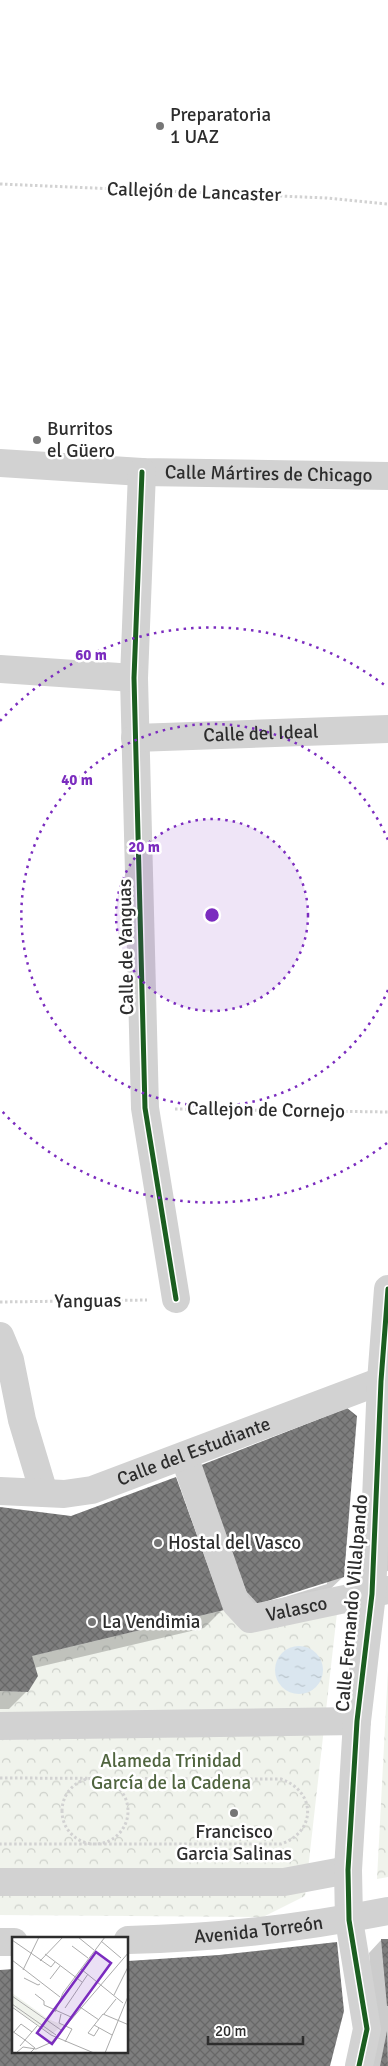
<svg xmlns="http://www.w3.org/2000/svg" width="388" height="2066" viewBox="0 0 388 2066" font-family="Signika,sans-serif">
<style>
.park{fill:url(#park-crowns)}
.water{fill:url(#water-ripples)}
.shadow{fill:#0003;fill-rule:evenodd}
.building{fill:url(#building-cross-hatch)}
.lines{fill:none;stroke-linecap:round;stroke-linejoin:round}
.path{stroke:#d2d2d2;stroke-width:3;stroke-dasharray:2.5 2.5;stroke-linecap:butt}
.minor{stroke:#d2d2d2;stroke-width:28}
.tertiary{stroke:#d2d2d2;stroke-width:28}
.cycleway-casing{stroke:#fff;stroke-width:8}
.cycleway{stroke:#1b5e20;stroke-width:5}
.ring{fill:none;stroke:#7b2cbf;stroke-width:2.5;stroke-dasharray:2.5 5}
.poi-dot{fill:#767676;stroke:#fff;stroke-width:2}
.labels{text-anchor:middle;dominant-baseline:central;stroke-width:5;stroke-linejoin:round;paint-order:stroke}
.poi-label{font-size:19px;fill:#2d2d2d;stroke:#fff;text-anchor:start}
.street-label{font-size:19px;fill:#2d2d2d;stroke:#fff}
.park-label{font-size:19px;fill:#50653f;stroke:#fff}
.inset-road{fill:none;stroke:#ababab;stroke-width:1}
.view{fill:#7b2cbf;fill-opacity:0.15;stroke:#7b2cbf;stroke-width:2.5}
.inset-edge{fill:none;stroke:#2d2d2d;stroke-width:2.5}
.centre{fill:#7b2cbf;stroke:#fff;stroke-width:2.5}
.ring-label{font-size:15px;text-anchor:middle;font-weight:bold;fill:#7b2cbf;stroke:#fff;stroke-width:5;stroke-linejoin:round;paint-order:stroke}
</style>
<defs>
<pattern id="park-crowns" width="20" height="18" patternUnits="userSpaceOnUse" patternTransform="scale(1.25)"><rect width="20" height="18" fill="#f0f3ec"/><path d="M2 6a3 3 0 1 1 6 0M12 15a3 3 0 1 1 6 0" fill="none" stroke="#ced1cb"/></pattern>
<pattern id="water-ripples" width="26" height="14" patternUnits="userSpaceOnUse" patternTransform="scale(1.25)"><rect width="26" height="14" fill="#dae6ef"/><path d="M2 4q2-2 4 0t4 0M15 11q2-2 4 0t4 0" fill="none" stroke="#bbc6cd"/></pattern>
<pattern id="building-cross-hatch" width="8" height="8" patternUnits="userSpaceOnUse" patternTransform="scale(1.25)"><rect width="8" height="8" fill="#7e7e7e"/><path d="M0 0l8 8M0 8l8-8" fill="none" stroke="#686868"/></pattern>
</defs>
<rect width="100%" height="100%" fill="#fff"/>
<path class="park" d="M224,1610L246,1632L337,1613L305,1896L263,1917L0,1915V1691L28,1692L32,1656Z
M388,1670V1877L377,1879Z"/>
<path class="water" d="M275 1670a24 24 0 1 1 48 0a24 24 0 1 1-48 0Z"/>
<path class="shadow" d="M347,1409L356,1417L343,1577L324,1595L240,1621L229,1609L182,1485L200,1468ZM327,1581V1584L253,1607L252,1605Z
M388,1454V1571L382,1572Z
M0,1508L222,1610L204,1628L34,1668L27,1691L9,1709H0Z
M381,1940H388V2066H370L376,2039L369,1953Z
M220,1956L329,2066H0V1971L14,2052H128V1963Z"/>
<path class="building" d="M347,1408L357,1416L344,1577L258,1604L246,1591L199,1466Z
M176,1477L224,1610L32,1656L38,1676L28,1692L0,1691V1507L71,1516Z
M381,1939H388V2006H387Z
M337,1942L344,2011L330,2066H0V1970L14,1969V2052H128V1961L219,1955Z
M387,2031L388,2066H380Z"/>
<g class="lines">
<path class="path" d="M0,184L326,198L388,204
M175,1109L388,1112
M0,1302L147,1300
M62 1811a33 33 0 1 1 66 0a33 33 0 1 1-66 0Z
M0,1778L281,1779C317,1792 316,1832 281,1844H0"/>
<g class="minor">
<path id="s1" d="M0,463L142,472L388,476"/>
<path d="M142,472L134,678L145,1108L176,1299"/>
<path d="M0,669L134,678"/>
<path id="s2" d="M135,738L388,729"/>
<path d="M0,1336L10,1360L22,1420L44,1493"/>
<path id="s3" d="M184,1456L236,1604L250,1619L388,1590"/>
<path id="s4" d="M0,1491L64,1494L92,1490L381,1381"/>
<path d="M0,1726L357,1721"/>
<path d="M0,1882H284L348,1870"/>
<path d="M349,1920L367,2029L359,2066"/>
</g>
<g class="tertiary">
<path d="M349,1920L348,1870L357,1721L372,1594L381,1381L388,1289"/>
<path id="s5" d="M128,1940C215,1938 302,1928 388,1911"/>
<path d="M0,1942H14"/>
</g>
<defs>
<path id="cycleway" d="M142,472L134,678L145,1108L176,1299
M359,2066L367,2029L349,1920L348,1870L357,1721L372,1594L381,1381L388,1289"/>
</defs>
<use href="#cycleway" class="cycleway-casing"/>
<use href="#cycleway" class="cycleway"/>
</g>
<circle cx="212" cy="915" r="96" fill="#7b2cbf" fill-opacity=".12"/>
<g class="ring">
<circle cx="212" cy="915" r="96"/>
<path d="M388 990A191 191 0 1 1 388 840"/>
<path d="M387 1143A287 287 0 0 1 0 1109M0 721A287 287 0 0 1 387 687"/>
</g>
<g class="poi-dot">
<circle cx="160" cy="126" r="5"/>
<circle cx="37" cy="440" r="5"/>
<circle cx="158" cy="1543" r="5"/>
<circle cx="92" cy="1622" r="5"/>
<circle cx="234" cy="1813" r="5"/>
</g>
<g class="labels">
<g class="poi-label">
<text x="170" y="115">Preparatoria<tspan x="170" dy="22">1 UAZ</tspan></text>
<text x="47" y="429">Burritos<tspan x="47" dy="22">el Güero</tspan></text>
<text x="168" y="1543">Hostal del Vasco</text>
<text x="102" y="1622">La Vendimia</text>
<text x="234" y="1832" text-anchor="middle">Francisco<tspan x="234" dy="22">Garcia Salinas</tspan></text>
</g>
<g class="street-label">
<text transform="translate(194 192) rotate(2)">Callejón de Lancaster</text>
<text stroke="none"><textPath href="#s1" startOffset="269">Calle Mártires de Chicago</textPath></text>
<text stroke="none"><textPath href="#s2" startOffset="126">Calle del Ideal</textPath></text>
<text transform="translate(126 947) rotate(-91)">Calle de Yanguas</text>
<text transform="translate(266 1110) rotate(1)">Callejon de Cornejo</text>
<text transform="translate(88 1301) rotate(-1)">Yanguas</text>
<text stroke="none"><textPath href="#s4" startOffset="201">Calle del Estudiante</textPath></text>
<text transform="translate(352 1603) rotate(-85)">Calle Fernando Villalpando</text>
<text stroke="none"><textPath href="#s3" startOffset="225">Valasco</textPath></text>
<text stroke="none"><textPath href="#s5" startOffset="131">Avenida Torreón</textPath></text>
</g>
<g class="park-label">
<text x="171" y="1761">Alameda Trinidad<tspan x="171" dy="22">García de la Cadena</tspan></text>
</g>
</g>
<g transform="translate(12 1937)">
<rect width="116" height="116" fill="#fff"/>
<path d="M0,56L36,82L51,88L39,98L0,69Z" fill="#f0f3ec"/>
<path class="inset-road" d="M66,0L82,13M0,3L39,30L43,25M89,4L109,21M60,9L76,21M33,17L70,45M0,23L48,60M28,24L51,0M69,32L111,66M11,33L27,0M12,41L26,48L28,47M38,42L48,29M23,57L32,64V68M102,58L117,28M0,59L49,93M0,67L44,98M32,68L59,80M0,70L39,98L82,116M68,70L87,83M53,71L76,37M43,75L51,56L93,0M49,77L47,86L60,92L53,105M92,77L104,62M82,88L100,98M87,91L82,99L76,96L91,77L117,88M0,94L13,103L25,89M2,95L9,87L20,95M8,109L13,103L23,111L18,116M4,116L11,110L24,112L40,105L117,15M93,116L117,57"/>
<path class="view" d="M84,15L99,26L40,107L25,96Z"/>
<rect width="116" height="116" class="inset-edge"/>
</g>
<circle cx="212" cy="915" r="8" class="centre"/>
<g class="ring-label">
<text x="91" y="660">60 m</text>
<text x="77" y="785">40 m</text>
<text x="144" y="852">20 m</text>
</g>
<path d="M208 2036v8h95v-8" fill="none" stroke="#2d2d2d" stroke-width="2.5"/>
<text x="215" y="2036" font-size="15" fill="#2d2d2d" stroke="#ffffff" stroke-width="4" paint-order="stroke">20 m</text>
</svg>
